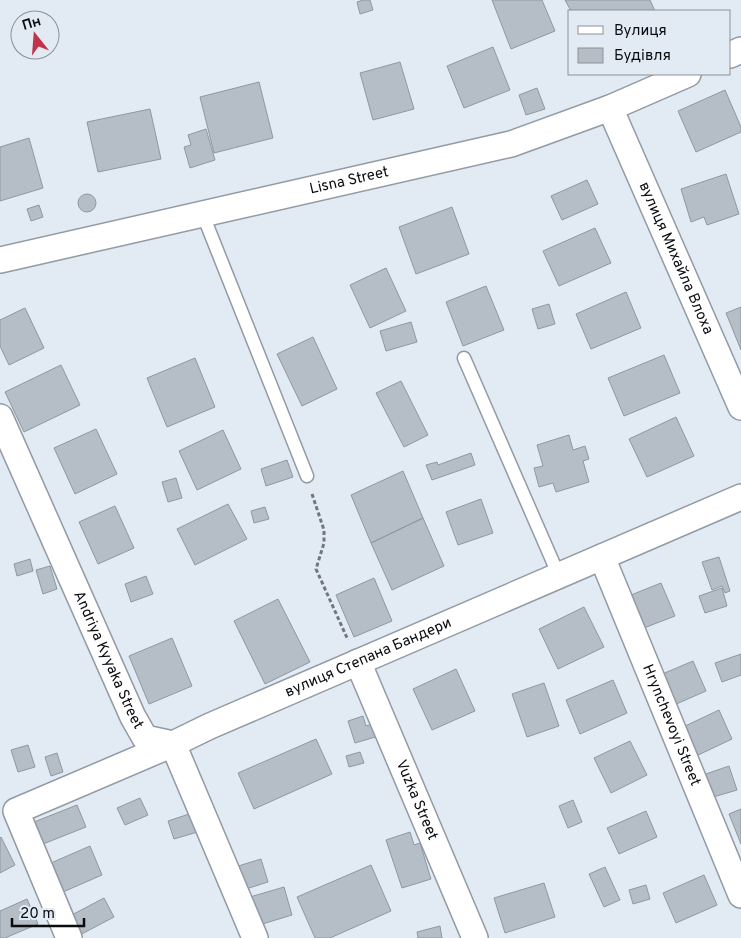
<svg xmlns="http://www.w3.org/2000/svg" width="741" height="938" viewBox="0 0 741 938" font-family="Overpass,sans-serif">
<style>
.building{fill:#b5bdc6;stroke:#8f979f}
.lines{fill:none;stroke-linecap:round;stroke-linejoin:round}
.service-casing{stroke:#929aa3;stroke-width:15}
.minor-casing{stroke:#929aa3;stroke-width:28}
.path{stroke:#72777d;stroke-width:3;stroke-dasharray:4 2.5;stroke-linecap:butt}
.service{stroke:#fff;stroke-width:12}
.minor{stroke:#fff;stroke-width:25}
.labels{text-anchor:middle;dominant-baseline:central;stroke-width:4;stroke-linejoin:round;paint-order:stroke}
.street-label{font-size:15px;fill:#0a0c0f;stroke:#e2ebf4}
</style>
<rect width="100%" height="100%" fill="#e2ebf4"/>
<path class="building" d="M363,0H370L373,10L360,14L357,2Z
M492,0H542L555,31L511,49Z
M565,0H650L655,11H571Z
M50,22L58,41L50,44Z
M493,47L510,90L464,108L447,66Z
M400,62L414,109L373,120L360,73Z
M259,82L273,138L214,153L200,97Z
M537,88L545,109L526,115L519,95Z
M725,90L741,127V132L696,152L678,111Z
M150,109L161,159L98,172L87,122Z
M206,129L215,160L190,168L184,147L191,145L188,135Z
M29,138L43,188L0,201V147Z
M726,174L739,214L707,225L704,217L691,222L681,189Z
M587,180L598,204L562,220L551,196Z
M78 203a9 9 0 1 1 18 0a9 9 0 1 1-18 0Z
M39,205L43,217L31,221L27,209Z
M452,207L469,254L416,274L399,227Z
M595,228L611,263L559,286L543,251Z
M386,268L406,311L370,328L350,285Z
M486,286L504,330L463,346L446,302Z
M626,292L641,328L591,349L576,314Z
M549,304L555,324L538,329L532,309Z
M741,307V350L726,313Z
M25,308L44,348L9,365L0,346V320Z
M411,322L417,342L386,351L380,331Z
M313,337L337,389L302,406L277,354Z
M664,355L680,393L624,416L608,378Z
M195,358L215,407L167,427L147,378Z
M61,365L80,405L24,432L5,392Z
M401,381L428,435L404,447L376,393Z
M676,417L694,456L647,477L629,439Z
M96,429L117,474L75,494L54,448Z
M223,430L241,469L197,490L179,451Z
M569,435L573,450L585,446L589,459L583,461L589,482L556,492L553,483L539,487L534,468L543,466L537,445Z
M471,453L475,465L432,480L426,465L437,462L438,465Z
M287,460L293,477L266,486L261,469Z
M403,471L423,518L371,543L351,495Z
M176,478L182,498L168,502L162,482Z
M481,499L493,533L458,545L446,512Z
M228,504L247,539L195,565L177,529Z
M115,506L134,548L98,564L79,522Z
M265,507L269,519L254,523L251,511Z
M423,518L444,566L392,590L371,543Z
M719,557L730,591L725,593L722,586L712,590L702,562Z
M30,559L33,571L17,576L14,564Z
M50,566L57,589L43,594L36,570Z
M146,576L153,594L131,602L125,584Z
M374,578L392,621L354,637L336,595Z
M661,583L675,616L644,628L631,595Z
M722,588L727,606L705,613L699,596Z
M278,599L310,662L265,684L234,621Z
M584,607L604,647L558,669L539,629Z
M172,638L192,686L149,704L129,656Z
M741,654V675L722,682L715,663Z
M693,661L706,691L674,705L660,675Z
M456,669L475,711L432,730L413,689Z
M613,680L627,713L580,734L566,700Z
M544,683L559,726L527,737L512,694Z
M719,710L732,739L694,757L681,728Z
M363,716L366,726L375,723L379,736L355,743L348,721Z
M316,739L332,774L254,809L238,773Z
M630,741L647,775L611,793L594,758Z
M28,745L35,767L18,772L11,750Z
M360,752L364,763L349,767L346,756Z
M57,753L63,772L51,776L45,757Z
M729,766L737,790L710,798L703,775Z
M140,798L148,815L125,825L117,808Z
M573,800L582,822L568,828L559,806Z
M77,805L86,827L38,846L29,824Z
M741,809V844L729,814Z
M646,811L657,837L619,854L607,828Z
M195,812L201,831L174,839L168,821Z
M410,832L414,845L420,843L431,879L402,888L386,840Z
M1,837L15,865L0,873V838Z
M90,846L102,875L63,892L51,863Z
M261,859L268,882L243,890L235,867Z
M371,865L391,911L330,938H315L297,897Z
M605,867L620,900L604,907L589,874Z
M704,875L717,905L676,923L663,893Z
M544,883L555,917L505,933L494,898Z
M646,885L650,899L633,904L629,890Z
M284,887L292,915L259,925L250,897Z
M104,898L114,917L76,937L66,918Z
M27,899L38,924L5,938H0V911Z
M440,926L442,938H418L417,932Z"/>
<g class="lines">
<defs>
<path id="service" d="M203,215L307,476
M464,358L559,576"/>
<g id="minor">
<path d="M730,55L741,50"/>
<path id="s1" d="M610,108L741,407"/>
<path id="s2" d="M0,260L511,144L610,108L688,74"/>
<path id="s3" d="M0,417L133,717L145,738L173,744L255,938"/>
<path id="s4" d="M602,557L741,895"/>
<path id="s5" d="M358,662L475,938"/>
<path id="s6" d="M69,938L16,811L173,744L210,726L741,497"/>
</g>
</defs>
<use href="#service" class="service-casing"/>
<use href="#minor" class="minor-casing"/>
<path class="path" d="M312,494L324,530V543L316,569L348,640"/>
<use href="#service" class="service"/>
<use href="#minor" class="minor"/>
</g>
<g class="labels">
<g class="street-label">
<text stroke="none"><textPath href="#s2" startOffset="358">Lisna Street</textPath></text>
<text stroke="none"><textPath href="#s1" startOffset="164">вулиця Михайла Влоха</textPath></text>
<text stroke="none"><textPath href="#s6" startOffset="522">вулиця Степана Бандери</textPath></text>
<text stroke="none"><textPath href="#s3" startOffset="266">Andriya Kyyaka Street</textPath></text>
<text stroke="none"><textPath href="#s4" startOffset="182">Hrynchevoyi Street</textPath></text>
<text stroke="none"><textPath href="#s5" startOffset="150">Vuzka Street</textPath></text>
</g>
</g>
<rect x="568" y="10" width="162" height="65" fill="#e2ebf4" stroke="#8c9298"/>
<rect x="578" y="26" width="25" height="8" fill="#ffffff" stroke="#8c9298"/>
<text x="614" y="35" font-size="15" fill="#0a0c0f">Вулиця</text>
<rect x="578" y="48" width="25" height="15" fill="#b5bdc6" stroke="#8c9298"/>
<text x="614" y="60" font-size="15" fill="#0a0c0f">Будівля</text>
<g transform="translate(35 35) rotate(343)"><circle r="24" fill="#e2ebf4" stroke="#8c9298"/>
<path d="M0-4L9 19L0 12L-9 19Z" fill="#c23249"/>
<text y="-8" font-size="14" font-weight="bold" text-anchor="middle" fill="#0a0c0f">Пн</text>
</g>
<path d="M12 918v8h72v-8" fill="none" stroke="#0a0c0f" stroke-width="2.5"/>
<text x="20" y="918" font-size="15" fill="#0a0c0f" stroke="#e2ebf4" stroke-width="4" paint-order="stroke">20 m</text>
</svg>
